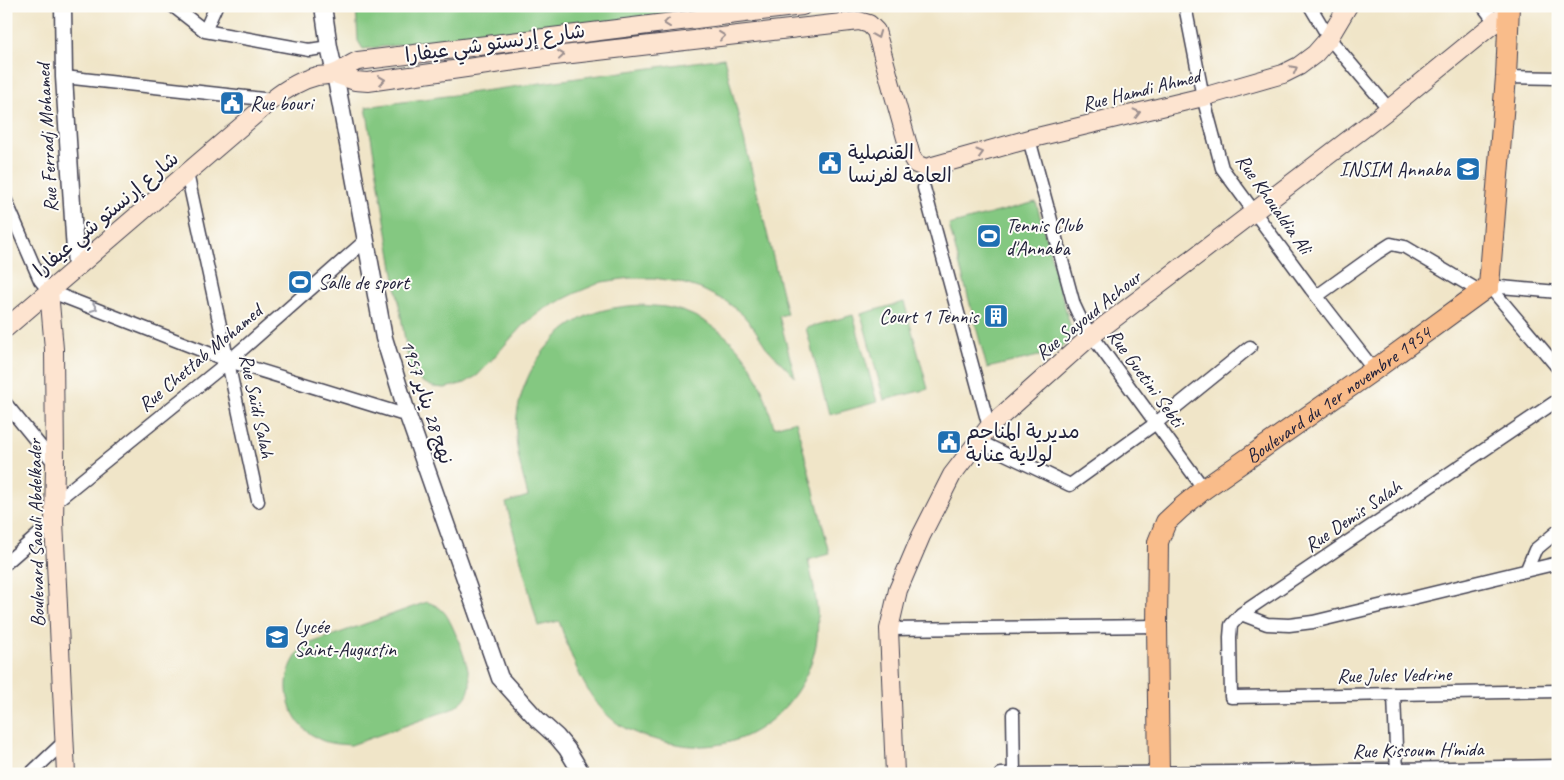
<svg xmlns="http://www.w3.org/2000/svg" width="1564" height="780" viewBox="0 0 1564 780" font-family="Caveat,'Playpen Sans Arabic',sans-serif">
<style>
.green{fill:#84c881;stroke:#53755e}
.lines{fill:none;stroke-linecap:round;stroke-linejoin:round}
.minor-casing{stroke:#413f50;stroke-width:15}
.tertiary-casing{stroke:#413f50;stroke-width:19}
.secondary-casing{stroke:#413f50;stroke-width:20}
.primary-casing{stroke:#413f50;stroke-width:22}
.minor{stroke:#fff;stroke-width:12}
.tertiary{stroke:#fff;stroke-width:16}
.secondary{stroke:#fde4d0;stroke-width:18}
.primary{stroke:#f9bc8a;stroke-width:20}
.oneway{stroke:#9a8d8d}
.oneway2{stroke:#9c9ca7}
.labels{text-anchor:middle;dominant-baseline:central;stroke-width:4;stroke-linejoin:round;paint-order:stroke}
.street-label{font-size:20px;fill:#22223b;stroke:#fdfcf7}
.poi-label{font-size:20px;fill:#22223b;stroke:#fdfcf7;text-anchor:start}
</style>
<rect width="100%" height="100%" fill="#fdfcf7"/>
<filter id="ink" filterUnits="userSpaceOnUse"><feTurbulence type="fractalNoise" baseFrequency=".02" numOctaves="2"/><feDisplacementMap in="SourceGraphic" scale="10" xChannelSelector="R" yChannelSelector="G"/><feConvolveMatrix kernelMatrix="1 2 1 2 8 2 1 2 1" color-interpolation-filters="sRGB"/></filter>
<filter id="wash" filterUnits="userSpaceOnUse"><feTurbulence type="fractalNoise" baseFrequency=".0096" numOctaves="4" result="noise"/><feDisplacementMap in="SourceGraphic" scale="20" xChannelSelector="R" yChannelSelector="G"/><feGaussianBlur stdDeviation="1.12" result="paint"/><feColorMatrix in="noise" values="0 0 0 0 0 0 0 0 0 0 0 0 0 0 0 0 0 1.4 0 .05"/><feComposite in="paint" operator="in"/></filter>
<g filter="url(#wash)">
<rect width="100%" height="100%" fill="#f0e5c8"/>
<path class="green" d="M356,6H747L363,49L358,41Z
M724,58L787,314L779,316L795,377L766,347L754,328L743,315L727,302L701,289L679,282L654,278H630L602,282L578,292L544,309L522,326L478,375L465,383L445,388L433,387L421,381L410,370L366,107Z
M1036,202L1073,336L1056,352L987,368L949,225Z
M904,302L928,389L884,400L861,314Z
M642,305C649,306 657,306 665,307C703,313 740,341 756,376C764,392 769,409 774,427L796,421L830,554L808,560C815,591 823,625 813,657C798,706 755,745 703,746C690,747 677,744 665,742C648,738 627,732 613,720C584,696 571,656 559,621L538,626L506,503L528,496C523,476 517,457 516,436C514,387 543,335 589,315C606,308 624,306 642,305Z
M853,315L877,402L829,415L806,328Z
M427,602C433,604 440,607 444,612C453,622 472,673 470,685C469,697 461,703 452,709L351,745C339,744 327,744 317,738C289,723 278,685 295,658C297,655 299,651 301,648C304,646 308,644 311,643Z"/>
</g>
<g filter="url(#ink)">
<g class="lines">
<defs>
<path id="minor" d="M173,6L205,31L309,50L329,47
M1185,6L1203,97L1222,168L1311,289L1374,370
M1310,6L1329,38L1389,109
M1483,6L1495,22
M205,31L216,6
M64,77L272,100
M1506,77L1558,78
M1029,139L1074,305L1082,322L1204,489
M187,173L258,501
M924,188L989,427
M6,201L40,280L49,291L229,361L408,416
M1489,286L1558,368
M1489,286L1558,292
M1317,296L1377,253L1391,244L1405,247L1481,292
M1558,400L1241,614L1231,625L1230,637L1231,697L1558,691
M6,404L55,464
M978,441L1070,485L1156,423L1250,347
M55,502L229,361L366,240
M6,563L54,521
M1527,569L1535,550L1558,531
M1241,614L1267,624L1289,625L1313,622L1558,563
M889,629L1157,626
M1394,694L1397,774
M1013,714L1014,774
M30,774L65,741
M1001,774L1233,772L1558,766"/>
<path id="tertiary" d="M63,6L64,77L76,267
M323,6L329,47L335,74L384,338L408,416L500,678L537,719L557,737L567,749L582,774"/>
<path id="secondary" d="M335,74L355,81L368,82L537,58L859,21L869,24L876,31L911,156L916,164L926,168L1029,139L1203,97L1283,74L1299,66L1315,54L1329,38L1348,6
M49,291L54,349L55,464L54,521L66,774
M6,328L272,100C286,89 300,80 317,76C323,75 328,76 333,74C342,72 349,64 358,61L802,6
M895,774L889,629L898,590L921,536L952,475L989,427L1091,336L1389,109L1509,11"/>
<g id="primary">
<path id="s1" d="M1159,774L1157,626L1158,542L1166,522L1181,508L1204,489L1374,370L1489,286L1506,77L1509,6"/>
</g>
</defs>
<use href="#minor" class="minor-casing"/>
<use href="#tertiary" class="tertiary-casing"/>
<use href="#secondary" class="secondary-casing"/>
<use href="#primary" class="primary-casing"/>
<use href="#minor" class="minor"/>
<use href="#tertiary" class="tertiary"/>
<use href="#secondary" class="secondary"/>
<use href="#primary" class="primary"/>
</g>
<defs><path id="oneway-chevron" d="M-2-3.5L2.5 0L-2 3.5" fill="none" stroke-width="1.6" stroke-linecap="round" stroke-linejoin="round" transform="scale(1.25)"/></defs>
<g class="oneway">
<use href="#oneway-chevron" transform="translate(667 23) rotate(173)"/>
<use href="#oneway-chevron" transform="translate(877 35) rotate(68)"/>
<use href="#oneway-chevron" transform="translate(722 36) rotate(-6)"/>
<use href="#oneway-chevron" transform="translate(561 55) rotate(-6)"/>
<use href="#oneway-chevron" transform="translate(1294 69) rotate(-28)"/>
<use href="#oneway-chevron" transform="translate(382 80) rotate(-8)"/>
<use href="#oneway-chevron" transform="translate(1137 113) rotate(-14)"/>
<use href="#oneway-chevron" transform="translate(980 153) rotate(-16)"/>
</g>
<use class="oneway2" href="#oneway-chevron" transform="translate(94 308) rotate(21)"/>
</g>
<defs>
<symbol id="civic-square" viewBox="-11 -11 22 22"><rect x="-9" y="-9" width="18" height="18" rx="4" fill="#1f6fb2" stroke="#fdfcf7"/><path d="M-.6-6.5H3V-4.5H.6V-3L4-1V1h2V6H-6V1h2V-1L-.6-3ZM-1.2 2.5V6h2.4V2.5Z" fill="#fff"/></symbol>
<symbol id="university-square" viewBox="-11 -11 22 22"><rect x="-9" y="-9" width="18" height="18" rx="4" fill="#1f6fb2" stroke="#fdfcf7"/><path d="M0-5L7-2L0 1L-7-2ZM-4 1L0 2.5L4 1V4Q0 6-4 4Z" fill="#fff"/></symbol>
<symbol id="stadium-square" viewBox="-11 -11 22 22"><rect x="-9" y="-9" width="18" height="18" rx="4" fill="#1f6fb2" stroke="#fdfcf7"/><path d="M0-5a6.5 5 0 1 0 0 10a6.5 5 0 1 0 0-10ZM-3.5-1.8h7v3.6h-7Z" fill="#fff"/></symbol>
<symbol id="building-square" viewBox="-11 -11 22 22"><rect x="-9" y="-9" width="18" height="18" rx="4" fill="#1f6fb2" stroke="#fdfcf7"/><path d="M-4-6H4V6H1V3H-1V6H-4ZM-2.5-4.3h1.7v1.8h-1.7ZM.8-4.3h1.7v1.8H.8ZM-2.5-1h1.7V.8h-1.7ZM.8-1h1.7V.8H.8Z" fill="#fff"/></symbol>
<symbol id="school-square" viewBox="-11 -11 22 22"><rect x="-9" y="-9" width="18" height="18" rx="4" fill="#1f6fb2" stroke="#fdfcf7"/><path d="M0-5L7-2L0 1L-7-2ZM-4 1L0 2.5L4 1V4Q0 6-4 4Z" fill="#fff"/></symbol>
</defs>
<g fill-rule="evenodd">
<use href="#civic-square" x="218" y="89" width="28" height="28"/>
<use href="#civic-square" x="816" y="149" width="28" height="28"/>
<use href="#university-square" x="1454" y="155" width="28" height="28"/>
<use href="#stadium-square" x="975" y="222" width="28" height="28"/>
<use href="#stadium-square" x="286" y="268" width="28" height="28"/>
<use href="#building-square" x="982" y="302" width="28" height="28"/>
<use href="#civic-square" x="935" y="428" width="28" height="28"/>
<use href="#school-square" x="263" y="623" width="28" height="28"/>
</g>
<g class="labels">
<g class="street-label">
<text transform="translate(495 43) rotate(-8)">شارع إرنستو شي عيفارا</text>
<text transform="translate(1141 90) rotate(-14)">Rue Hamdi Ahmed</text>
<text transform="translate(47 138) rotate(-93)">Rue Ferradj Mohamed</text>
<text transform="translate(1274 204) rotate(55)">Rue Khoualdia Ali</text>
<text transform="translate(106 214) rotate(-40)">شارع إرنستو شي عيفارا</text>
<text transform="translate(1088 315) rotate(-39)">Rue Sayoud Achour</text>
<text transform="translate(200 358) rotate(-40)">Rue Chettab Mohamed</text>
<text transform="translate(1146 378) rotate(54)">Rue Guetini Sebti</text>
<text stroke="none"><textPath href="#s1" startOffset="468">Boulevard du 1er novembre 1954</textPath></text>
<text transform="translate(427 402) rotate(72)">نهج 28 يناير 1957</text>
<text transform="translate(257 406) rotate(78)">Rue Saïdi Salah</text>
<text transform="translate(1353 516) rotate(-34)">Rue Demis Salah</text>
<text transform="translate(36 533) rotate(-91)">Boulevard Saouli Abdelkader</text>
<text transform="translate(1394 675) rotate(-1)">Rue Jules Vedrine</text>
<text transform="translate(1418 750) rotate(-1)">Rue Kissoum H'mida</text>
</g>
<g class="poi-label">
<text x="250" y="103">Rue bouri</text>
<text x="848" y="152">القنصلية<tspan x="848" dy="23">العامة لفرنسا</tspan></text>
<text x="1450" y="169" text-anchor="end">INSIM Annaba</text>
<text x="1006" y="225">Tennis Club<tspan x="1006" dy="23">d'Annaba</tspan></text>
<text x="318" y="282">Salle de sport</text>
<text x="978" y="316" text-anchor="end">Court 1 Tennis</text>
<text x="966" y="431">مديرية المناجم<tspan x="966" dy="23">لولاية عنابة</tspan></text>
<text x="294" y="626">Lycée<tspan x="294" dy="23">Saint-Augustin</tspan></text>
</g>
</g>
<rect width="1564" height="780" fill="none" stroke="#fdfcf7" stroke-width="25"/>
</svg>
